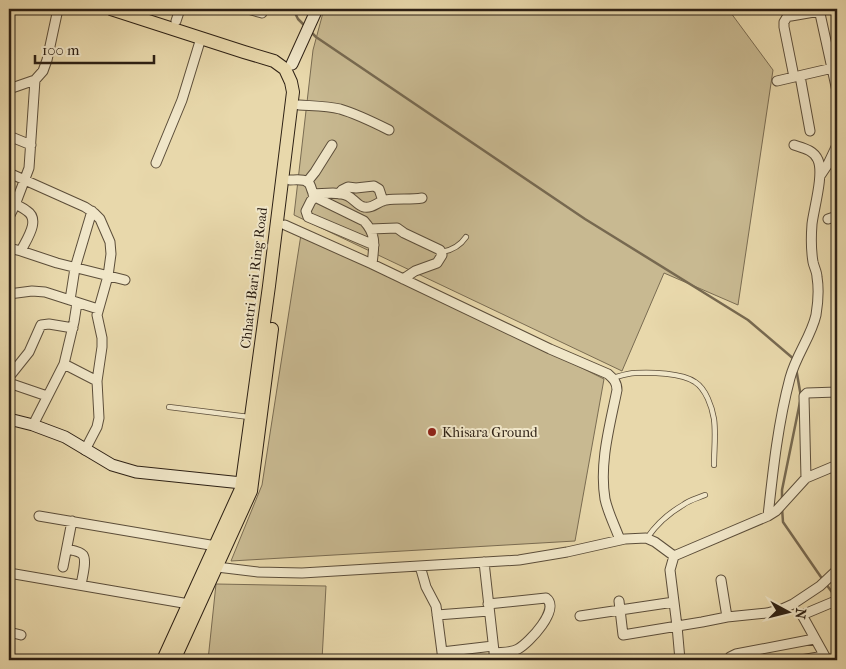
<svg xmlns="http://www.w3.org/2000/svg" width="846" height="669" viewBox="0 0 846 669" font-family="'IM FELL French Canon',serif">
<style>
.green{fill:#c8b991;stroke:#7a6c52}
.lines{fill:none;stroke-linecap:round;stroke-linejoin:round}
.stream{stroke:#776950;stroke-width:2.5}
.lane-casing{stroke:#5c4e3a;stroke-width:6}
.street-casing{stroke:#5c4e3a;stroke-width:11}
.secondary-casing{stroke:#2d2014;stroke-width:13}
.primary-casing{stroke:#2d2014;stroke-width:14}
.lane{stroke:#f0e6c8;stroke-width:4.5}
.street{stroke:#f0e6c8;stroke-width:9}
.secondary{stroke:#f0e6c8;stroke-width:11}
.primary{stroke:#e8d8ab;stroke-width:12}
.poi-dot{fill:#8f2418;stroke:#f0e6c8;stroke-width:2}
.labels{text-anchor:middle;dominant-baseline:central;stroke-width:4;stroke-linejoin:round;paint-order:stroke}
.street-label{font-size:14px;fill:#2d2014;stroke:#f0e6c8}
.poi-label{font-size:14px;fill:#2d2014;stroke:#f0e6c8;text-anchor:start}
</style>
<rect width="100%" height="100%" fill="#e8d8ab"/>
<filter id="stains"><feTurbulence type="fractalNoise" baseFrequency=".004" numOctaves="4"/><feColorMatrix values="0 0 0 0 .2 0 0 0 0 .09 0 0 0 0 .02 0 0 0 .5 -.17"/></filter>
<radialGradient id="worn" r=".72"><stop offset=".6" stop-color="#630" stop-opacity="0"/><stop offset="1" stop-color="#630" stop-opacity=".3"/></radialGradient>
<path class="green" d="M324,9H728L773,70L738,305L664,273L622,371L294,215L313,50Z
M302,228L604,379L575,541L231,561L262,485Z
M216,584L326,586L322,660H208Z"/>
<g class="lines">
<path class="stream" d="M293,9L298,19L306,27
M310,31L316,37L585,219L748,320L795,360
M796,368L801,397
M782,500V490L800,402
M782,508L783,522L823,580
M826,584L837,599"/>
<defs>
<path id="lane" d="M442,252C453,250 460,246 466,237
M613,378C620,376 628,373 635,373C651,372 682,373 695,382C706,389 712,407 714,419C716,434 714,450 714,465
M169,407L249,417
M647,538C656,525 669,513 683,505C689,500 698,498 705,495"/>
<path id="street" d="M248,9L262,13
M819,9L837,91
M176,21L180,9
M800,76L810,131
M794,77L784,27V22L787,17L791,16L820,11
M777,81L837,67
M9,89L35,80L43,71L47,60L58,9
M299,105C313,106 327,106 340,109C357,114 373,122 389,130
M9,136L31,145
M156,163L182,100L201,38
M9,173L85,207L94,213L100,219L110,242L111,254L108,276L97,315L102,338V347L97,381L99,418L97,427L85,450
M820,176L828,164L837,145
M290,180C296,180 307,178 310,185C312,189 312,193 315,197L364,221C377,235 374,246 372,264
M307,182L315,172L332,145
M313,194C324,194 338,191 348,196C354,199 358,206 364,207C373,209 378,201 386,200C398,198 410,200 422,198
M339,194L342,190L348,187L356,188L374,186L379,189L383,201
M315,197L311,201L306,211L308,217L374,245
M9,202C15,204 22,207 27,211C41,220 26,240 21,251
M9,217L15,205L29,168L35,80
M828,219L837,216
M285,225L372,264L550,349L608,374C614,379 617,383 617,390C610,425 599,463 605,499C608,513 615,526 620,540
M370,229L397,228L404,233L440,250L442,255L437,263L415,271L403,279
M9,248L21,251L57,263L125,280
M9,294L32,291L45,292L98,309
M70,300L75,268L92,211
M64,364L97,381
M9,377L29,352L41,325L49,324L73,328
M9,383L47,396
M33,425L64,364L74,322L77,303
M806,478L804,396L807,393L837,392
M39,516L216,546
M768,516C773,470 778,423 790,378C796,355 811,337 816,315C818,303 819,289 817,277C817,272 814,267 813,262C811,250 811,237 812,224C814,208 824,174 818,160C814,150 803,148 794,145
M67,549C71,550 80,551 83,555C87,561 82,578 81,585
M484,562L495,660
M420,566L426,587L436,606L443,660
M63,567L72,521
M217,567L258,572L302,573L519,560L567,552L625,539L646,538L655,542L674,556
M9,573L189,604
M721,580L727,617
M619,601L623,635L702,622L727,617L767,613L782,609L793,604L820,586L837,570
M488,604L546,598C561,609 529,643 518,649C511,653 502,652 494,653
M437,615L489,611
M580,616L674,602
M9,632L21,635
M442,652L493,646
M680,660L677,626L670,570L674,556L768,516L776,511L806,478L837,465
M728,660L730,657L736,654L814,639
M801,660L824,656
M827,660L802,615L833,602"/>
<path id="secondary" d="M292,64L317,9
M9,419L33,425L65,437L112,465L136,472L242,483"/>
<path id="primary" d="M111,9L244,52L274,61L285,69L291,82L293,92L269,286L241,489L163,660
M174,660L251,491L272,329"/>
</defs>
<use href="#lane" class="lane-casing"/>
<use href="#street" class="street-casing"/>
<use href="#secondary" class="secondary-casing"/>
<use href="#primary" class="primary-casing"/>
<use href="#lane" class="lane"/>
<use href="#street" class="street"/>
<use href="#secondary" class="secondary"/>
<use href="#primary" class="primary"/>
</g>
<circle class="poi-dot" cx="432" cy="432" r="5"/>
<g class="labels">
<g class="street-label">
<text transform="translate(254 278) rotate(-83)">Chhatri Bari Ring Road</text>
</g>
<g class="poi-label">
<text x="442" y="432">Khisara Ground</text>
</g>
</g>
<rect width="846" height="669" fill="none" stroke="#e8d8ab" stroke-width="30"/>
<rect x="10" y="10" width="826" height="649" fill="none" stroke="#2d2014" stroke-width="2.5"/>
<rect x="15" y="15" width="816" height="639" fill="none" stroke="#2d2014"/>
<g transform="translate(788 612) rotate(97)" stroke="#f0e6c8" stroke-width="4" paint-order="stroke">
<path d="M0-4L9 19L0 12L-9 19Z" fill="#2d2014"/>
<text y="-8" font-size="14" font-weight="bold" text-anchor="middle" fill="#2d2014">N</text>
</g>
<path d="M35 55v8h119v-8" fill="none" stroke="#2d2014" stroke-width="2.5"/>
<text x="42" y="55" font-size="15" fill="#2d2014" stroke="#f0e6c8" stroke-width="4" paint-order="stroke">100 m</text>
<rect width="100%" height="100%" filter="url(#stains)"/>
<rect width="100%" height="100%" fill="url(#worn)"/>
</svg>
